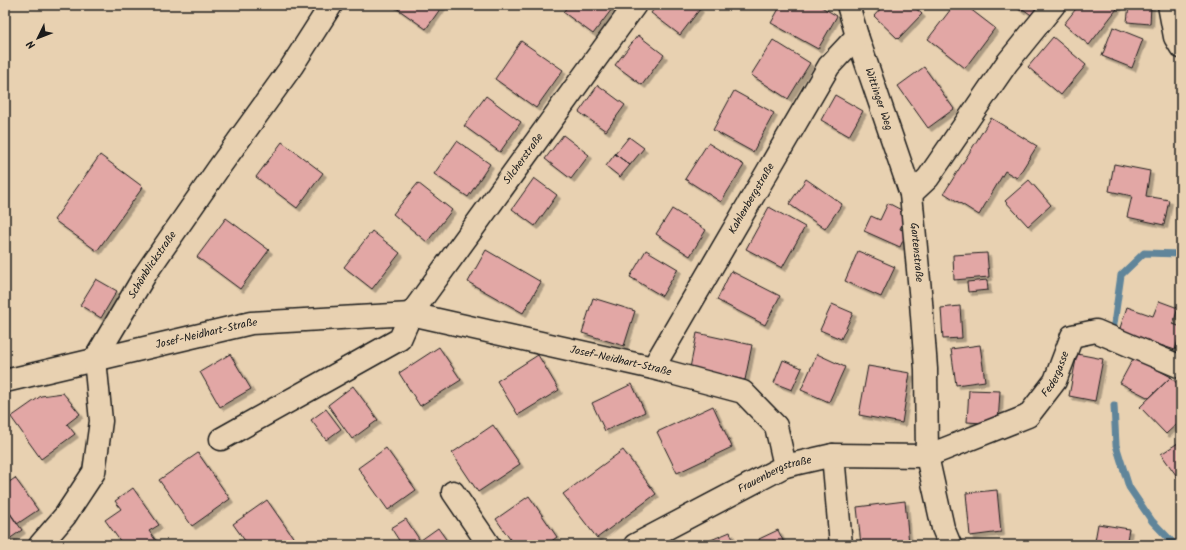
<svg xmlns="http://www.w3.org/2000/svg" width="1186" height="550" viewBox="0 0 1186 550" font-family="Kalam,sans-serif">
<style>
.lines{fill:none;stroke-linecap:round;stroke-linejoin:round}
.stream{stroke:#60859a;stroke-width:7}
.building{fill:#e2a7a5;stroke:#1c1c1c;filter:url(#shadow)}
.minor-casing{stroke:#1c1c1c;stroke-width:25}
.minor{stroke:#e8d1b1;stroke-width:22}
.labels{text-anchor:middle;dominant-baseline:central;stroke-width:4;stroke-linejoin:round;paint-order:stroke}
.street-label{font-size:11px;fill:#1c1c1c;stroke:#e8d1b1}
</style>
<defs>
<filter id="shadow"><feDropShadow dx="3.5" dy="3.5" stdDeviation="0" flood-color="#0004"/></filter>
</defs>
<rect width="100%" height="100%" fill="#e8d1b1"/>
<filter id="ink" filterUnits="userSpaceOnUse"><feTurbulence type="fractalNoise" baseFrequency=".025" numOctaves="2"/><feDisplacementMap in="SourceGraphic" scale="8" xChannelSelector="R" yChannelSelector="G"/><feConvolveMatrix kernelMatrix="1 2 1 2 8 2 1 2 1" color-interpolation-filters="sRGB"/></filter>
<g filter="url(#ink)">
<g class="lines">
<path class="stream" d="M1113,331L1121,275L1144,253L1181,254
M1114,405L1116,445L1129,487L1152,521L1175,545"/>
</g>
<path class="building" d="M392,5H443L426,29Z
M569,5H615L593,34L563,12Z
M657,5H695L700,9L680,35L651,13Z
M781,5H818L837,16L818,49L771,23Z
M884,5H912L922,14L898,39L874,16Z
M954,5H965L995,28L965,68L928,39Z
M1014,5H1044L1034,17L1023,9L1021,11Z
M1079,5H1120L1089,45L1064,24Z
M1129,5H1151L1150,24L1127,22Z
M1113,27L1143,39L1132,68L1102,56Z
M638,35L664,55L642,85L615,65Z
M1053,37L1086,65L1061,95L1028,67Z
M773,40L810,63L788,99L751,75Z
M521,41L563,70L536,108L495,79Z
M924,67L954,109L928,128L898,86Z
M598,85L625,105L606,131L579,112Z
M734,91L774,113L753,152L713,130Z
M835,95L863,111L849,136L821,120Z
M486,96L521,122L500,152L464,126Z
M991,118L1037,146L1017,178L1005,171L979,215L944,193Z
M563,135L589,155L571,179L545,159Z
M629,137L644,148L630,165L615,154Z
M457,141L490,164L468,197L434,174Z
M282,142L323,173L297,208L256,177Z
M708,143L744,165L721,202L685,179Z
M615,154L630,165L620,177L606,166Z
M100,155L143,187L97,251L54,220Z
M1114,164L1150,171L1146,196L1169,200L1164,225L1127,217L1132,196L1109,191Z
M534,178L557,195L535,226L512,209Z
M806,179L842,204L825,229L789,204Z
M1029,180L1051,205L1028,226L1005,201Z
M418,183L452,210L427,242L393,214Z
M888,203L907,213L900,229L907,232L900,247L864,231L871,216L880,220Z
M769,207L805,227L782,268L746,249Z
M672,209L706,230L690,256L656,234Z
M226,218L269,250L240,289L197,257Z
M372,231L400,253L372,289L344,267Z
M486,250L541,282L523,313L468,282Z
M646,250L678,269L662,296L630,277Z
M858,251L895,267L881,297L845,281Z
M987,253L989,277L954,280L953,255Z
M731,271L780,296L765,325L717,300Z
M96,279L117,291L101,318L80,305Z
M987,280L988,290L968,292L967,282Z
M593,298L635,311L624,346L582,333Z
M1159,301L1178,308L1173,324L1181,327V331L1175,350L1119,331L1127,307L1153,316Z
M832,304L853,313L841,339L820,330Z
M960,306L962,338L943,339L941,308Z
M697,333L752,345L745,380L690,368Z
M980,345L985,381L956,385L951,349Z
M439,347L461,380L420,406L399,373Z
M230,354L251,389L220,407L200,372Z
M817,354L845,367L829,402L801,390Z
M1077,354L1103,359L1095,401L1069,396Z
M538,355L559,390L518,415L497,381Z
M1134,357L1171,377L1149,398L1120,383Z
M783,360L802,368L792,390L774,383Z
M868,366L910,373L902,423L859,415Z
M1171,377L1181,388V420L1166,434L1140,407Z
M632,384L645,412L605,431L592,403Z
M353,386L378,420L352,439L328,405Z
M969,390L1000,391L998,424L967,422Z
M63,393L80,414L67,424L75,434L41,459L11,417L41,396Z
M713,406L732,447L677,473L657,432Z
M326,409L341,429L326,440L311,420Z
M493,425L520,464L478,492L452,453Z
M1181,441V482L1161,454Z
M386,448L416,490L388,510L358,468Z
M623,450L656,494L597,538L563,494Z
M198,453L230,499L192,526L159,480Z
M15,478L38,510L17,524L5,506V485Z
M133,488L159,525L149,531L159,545H123L105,520L121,509L115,501Z
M997,490L1001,532L970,536L966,493Z
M529,496L557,537L546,545H514L496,519Z
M267,500L297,543L294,545H248L233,524Z
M905,501L909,544L898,545H861L857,507Z
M5,506L22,530L5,542Z
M406,519L419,539L410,545H402L391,528Z
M1098,524L1129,529L1126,545H1119L1095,541Z
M438,528L450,545H414Z
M778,530L785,545H761L759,539Z
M730,532L735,545H699Z"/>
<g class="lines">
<defs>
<g id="minor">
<path id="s1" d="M848,5L857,36L911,194L921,302L926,369L927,456L943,528L950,545"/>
<path d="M1169,5L1175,37L1181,47"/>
<path d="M911,194L928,178L1007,63L1054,5"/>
<path id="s2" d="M653,368L829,66L857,36"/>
<path id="s3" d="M5,381L251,323L411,314L653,368L743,392L776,426L785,466"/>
<path id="s4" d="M221,439L400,339L411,314L635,5"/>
<path d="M833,455L841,545"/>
<path d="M453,492L489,545"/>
<path id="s5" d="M40,545L65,516L94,472L101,421L95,359L146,273L218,169L292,66L331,5"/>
<path id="s6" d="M635,545L785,466L833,455L927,456L1028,416L1055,381L1072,336L1096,331L1181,367"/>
</g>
</defs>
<use href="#minor" class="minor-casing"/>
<use href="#minor" class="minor"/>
</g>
</g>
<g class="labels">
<g class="street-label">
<text stroke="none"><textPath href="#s1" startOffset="99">Wittinger Weg</textPath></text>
<text stroke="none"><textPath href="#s4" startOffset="424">Silcherstraße</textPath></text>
<text stroke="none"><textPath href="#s2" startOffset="196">Kahlenbergstraße</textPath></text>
<text stroke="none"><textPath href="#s1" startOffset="258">Gartenstraße</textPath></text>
<text stroke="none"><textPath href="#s5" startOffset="315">Schönblickstraße</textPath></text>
<text stroke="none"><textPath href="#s3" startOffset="207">Josef-Neidhart-Straße</textPath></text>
<text stroke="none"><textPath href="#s3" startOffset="628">Josef-Neidhart-Straße</textPath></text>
<text stroke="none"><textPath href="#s6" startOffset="472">Federgasse</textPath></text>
<text stroke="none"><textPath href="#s6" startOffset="157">Frauenbergstraße</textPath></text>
</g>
</g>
<rect width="1186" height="550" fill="none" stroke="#e8d1b1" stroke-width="20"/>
<rect x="10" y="10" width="1166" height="530" fill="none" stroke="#1c1c1c" stroke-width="1.5" filter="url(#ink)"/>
<g transform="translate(38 38) rotate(227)" stroke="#e8d1b1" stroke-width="3" paint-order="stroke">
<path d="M0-3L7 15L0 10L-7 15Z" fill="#1c1c1c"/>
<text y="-6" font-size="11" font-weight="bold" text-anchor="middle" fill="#1c1c1c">N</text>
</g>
</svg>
